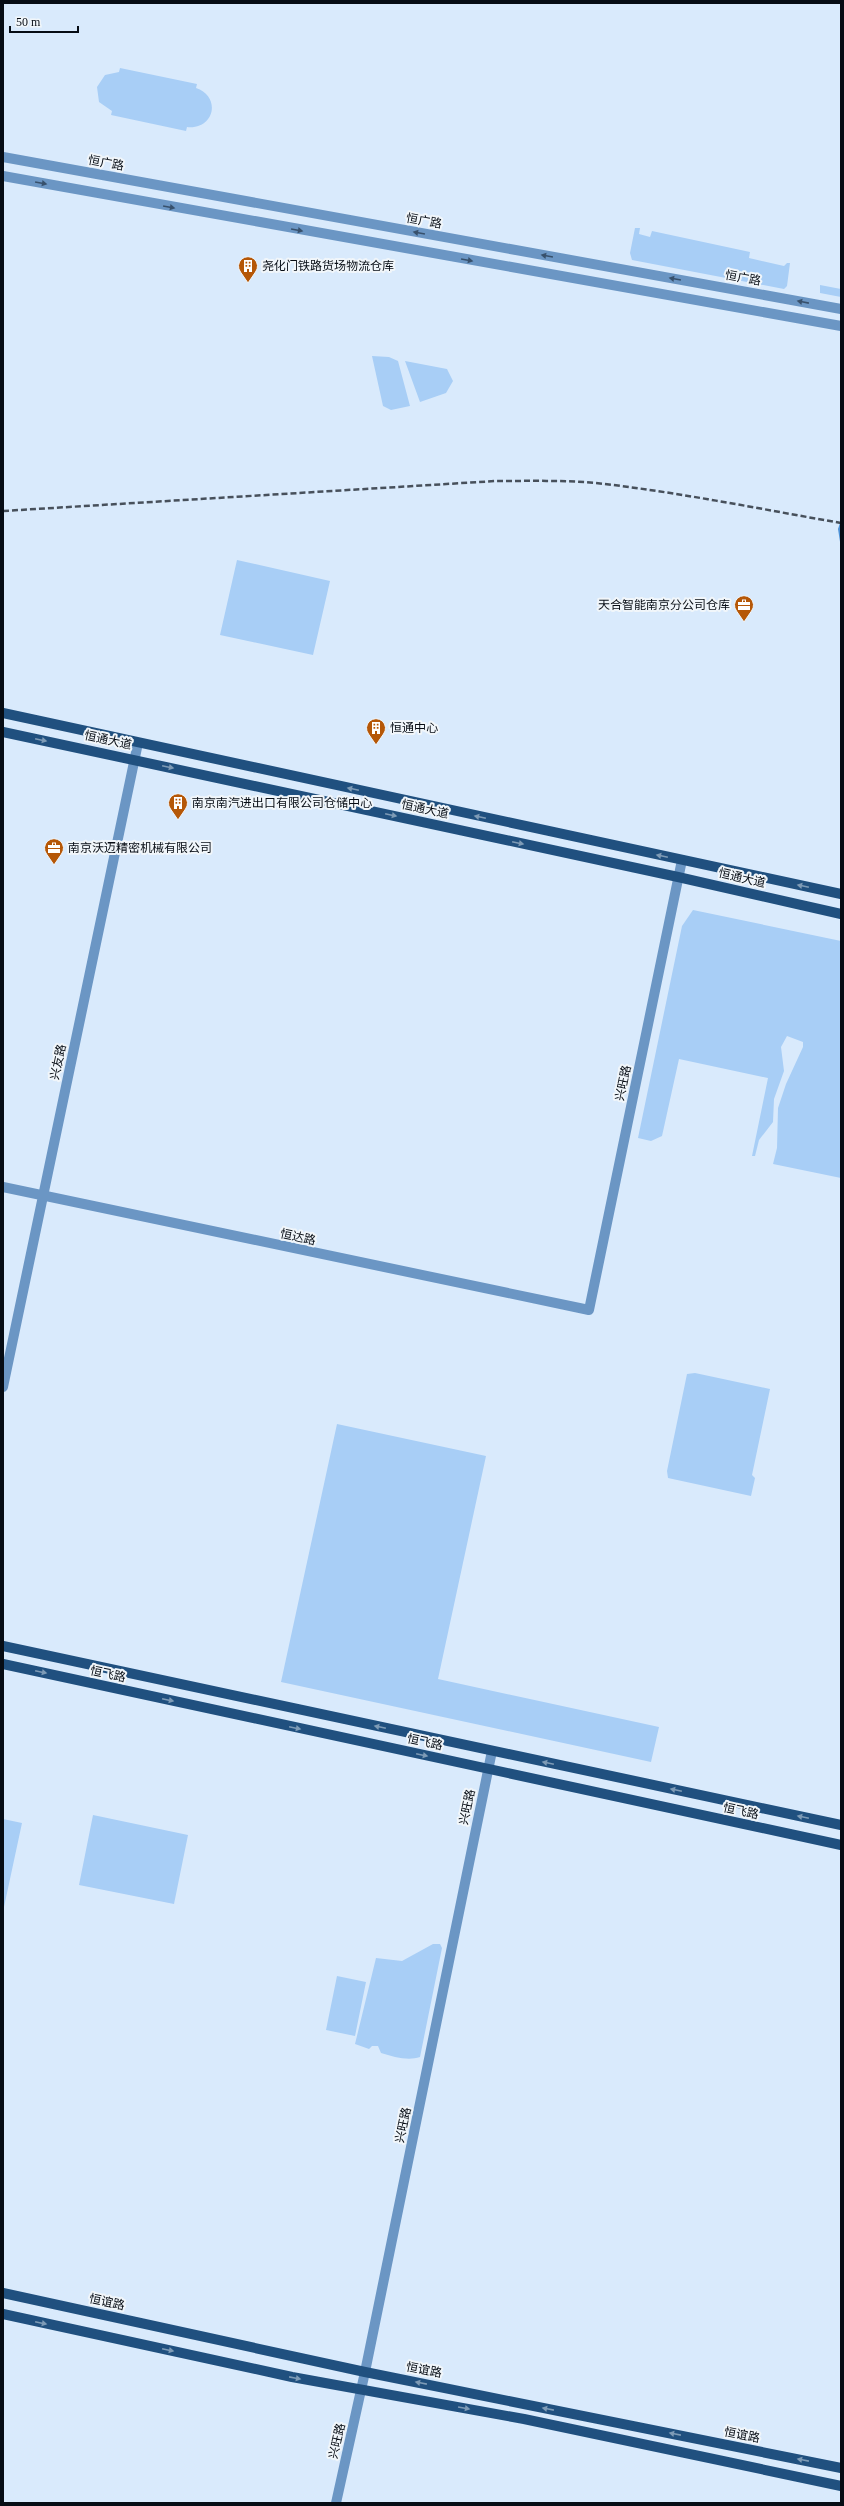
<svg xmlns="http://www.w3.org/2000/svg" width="844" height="2506" viewBox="0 0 844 2506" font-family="'Times New Roman','Noto Sans SC',serif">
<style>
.green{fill:#a8cef6}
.water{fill:#4d91d6}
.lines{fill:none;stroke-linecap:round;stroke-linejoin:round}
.minor{stroke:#6b96c4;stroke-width:10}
.major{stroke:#20507f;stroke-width:10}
.rail{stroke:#47505b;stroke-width:2.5;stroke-dasharray:6 3;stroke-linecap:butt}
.oneway{fill:#38516c}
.oneway2{fill:#7e9bb6}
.labels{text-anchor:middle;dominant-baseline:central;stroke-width:4;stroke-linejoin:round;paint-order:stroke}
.street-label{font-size:12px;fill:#060c14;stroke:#f1f6fa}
.poi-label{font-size:12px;fill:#060c14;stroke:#f1f6fa;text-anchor:start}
</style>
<rect width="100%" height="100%" fill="#d9eafc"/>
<path class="green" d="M120,68L197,84L196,88C222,97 214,130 187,127L186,131L111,115L112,111L99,102L97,87L105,75L119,72Z
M635,228H640L639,234L650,237L652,231L750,252L749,258L784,266L787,263H790L787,286L784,289L632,260L630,253Z
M820,285L841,289V297L820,293Z
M372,356L389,357L398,361L410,406L391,410L383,406Z
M405,361L447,369L453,381L446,393L420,402Z
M237,560L330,581L313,655L220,635Z
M693,910L841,941V1178L773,1164L777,1148L778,1108L786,1084L803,1047V1042L787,1036L781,1047L784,1071L774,1099L773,1122L759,1140L755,1156H752L768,1078L679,1059L662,1136L651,1141L638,1138L682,926Z
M695,1373L770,1389L752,1475L755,1478L751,1496L668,1478L667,1471L687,1374Z
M337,1424L486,1456L438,1679L659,1727L651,1762L281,1682Z
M93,1815L188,1835L174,1904L79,1885Z
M3,1819L22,1823L4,1907H3Z
M433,1944H440L442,1948L420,2057C408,2061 394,2057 381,2053L378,2046H372L369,2049L355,2044L376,1958L402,1961Z
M337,1976L366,1982L355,2036L326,2030Z"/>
<path class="water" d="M841,520V548L838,529Z"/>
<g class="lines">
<path class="minor" d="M3,157L841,309
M3,176L841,326
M3,1187L589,1310L682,860
M3,1387L138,743
M336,2503L365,2372L492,1751"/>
<path class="major" d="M3,713L841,894
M3,732L678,877L841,914
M3,1646L841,1825
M3,1664L841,1845
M3,2293L365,2372L841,2468
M3,2314L292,2377L524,2419L841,2486"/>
<path class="rail" d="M3,511L496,481C529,481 563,480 596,483C678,492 760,509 841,523"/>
</g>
<defs><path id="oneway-solid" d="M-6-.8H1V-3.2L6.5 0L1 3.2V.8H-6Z"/></defs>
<g class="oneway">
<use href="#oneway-solid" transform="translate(41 183) rotate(10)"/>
<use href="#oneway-solid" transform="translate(169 207) rotate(10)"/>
<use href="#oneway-solid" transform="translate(297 230) rotate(10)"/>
<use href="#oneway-solid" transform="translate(419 233) rotate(-170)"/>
<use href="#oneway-solid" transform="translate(547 256) rotate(-170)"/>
<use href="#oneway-solid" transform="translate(467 260) rotate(10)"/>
<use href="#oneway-solid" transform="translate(675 279) rotate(-170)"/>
<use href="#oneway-solid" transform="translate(803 302) rotate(-169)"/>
</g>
<g class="oneway2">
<use href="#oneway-solid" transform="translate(41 740) rotate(12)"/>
<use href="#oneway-solid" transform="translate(168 767) rotate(12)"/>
<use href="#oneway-solid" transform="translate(353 789) rotate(-168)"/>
<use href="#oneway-solid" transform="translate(391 815) rotate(12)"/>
<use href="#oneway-solid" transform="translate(480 817) rotate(-168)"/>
<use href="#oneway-solid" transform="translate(518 843) rotate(12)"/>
<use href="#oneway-solid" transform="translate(662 856) rotate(-168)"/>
<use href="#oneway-solid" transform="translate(803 886) rotate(-168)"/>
<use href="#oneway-solid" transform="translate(41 1672) rotate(12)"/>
<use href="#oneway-solid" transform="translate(168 1700) rotate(12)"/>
<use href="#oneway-solid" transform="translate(380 1727) rotate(-168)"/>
<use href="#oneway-solid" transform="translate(295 1728) rotate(12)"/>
<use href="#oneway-solid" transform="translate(422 1755) rotate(12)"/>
<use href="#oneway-solid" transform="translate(548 1763) rotate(-168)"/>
<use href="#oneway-solid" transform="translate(676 1790) rotate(-168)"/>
<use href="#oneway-solid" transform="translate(803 1817) rotate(-168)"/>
<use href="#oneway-solid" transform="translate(41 2323) rotate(12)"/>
<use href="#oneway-solid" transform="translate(168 2350) rotate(12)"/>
<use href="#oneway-solid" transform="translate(295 2378) rotate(11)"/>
<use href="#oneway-solid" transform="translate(421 2383) rotate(-169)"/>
<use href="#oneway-solid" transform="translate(464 2408) rotate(10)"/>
<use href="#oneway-solid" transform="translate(548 2409) rotate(-169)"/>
<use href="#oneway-solid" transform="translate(675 2434) rotate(-169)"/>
<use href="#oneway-solid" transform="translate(803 2460) rotate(-169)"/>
</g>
<defs>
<symbol id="building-pin" viewBox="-11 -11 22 30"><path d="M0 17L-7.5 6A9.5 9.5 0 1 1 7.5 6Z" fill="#b55707" stroke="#f1f6fa"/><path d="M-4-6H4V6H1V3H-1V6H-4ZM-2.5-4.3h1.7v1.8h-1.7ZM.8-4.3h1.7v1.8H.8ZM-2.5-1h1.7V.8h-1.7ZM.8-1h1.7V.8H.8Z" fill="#fff"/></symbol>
<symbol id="office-pin" viewBox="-11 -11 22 30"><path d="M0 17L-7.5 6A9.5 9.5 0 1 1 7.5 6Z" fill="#b55707" stroke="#f1f6fa"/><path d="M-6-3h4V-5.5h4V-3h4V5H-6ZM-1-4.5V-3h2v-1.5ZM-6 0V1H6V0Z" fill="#fff"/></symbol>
</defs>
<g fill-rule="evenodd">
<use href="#building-pin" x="237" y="255" width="22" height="30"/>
<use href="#office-pin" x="733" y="594" width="22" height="30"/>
<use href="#building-pin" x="365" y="717" width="22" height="30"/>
<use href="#building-pin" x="167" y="792" width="22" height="30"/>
<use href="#office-pin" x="43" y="837" width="22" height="30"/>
</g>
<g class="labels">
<g class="street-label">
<text transform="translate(106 163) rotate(10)">恒广路</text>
<text transform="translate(424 221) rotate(10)">恒广路</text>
<text transform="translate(743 278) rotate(10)">恒广路</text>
<text transform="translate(108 740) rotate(12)">恒通大道</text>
<text transform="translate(425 809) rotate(12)">恒通大道</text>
<text transform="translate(742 878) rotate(13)">恒通大道</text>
<text transform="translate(58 1062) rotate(-78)">兴友路</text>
<text transform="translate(623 1083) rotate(-78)">兴旺路</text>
<text transform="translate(298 1237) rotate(12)">恒达路</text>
<text transform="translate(108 1674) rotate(12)">恒飞路</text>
<text transform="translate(425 1742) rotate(12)">恒飞路</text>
<text transform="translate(467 1807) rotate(-78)">兴旺路</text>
<text transform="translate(741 1811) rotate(12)">恒飞路</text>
<text transform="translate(403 2125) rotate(-78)">兴旺路</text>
<text transform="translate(107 2302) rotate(12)">恒谊路</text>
<text transform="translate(424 2370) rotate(11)">恒谊路</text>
<text transform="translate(742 2435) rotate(11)">恒谊路</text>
<text transform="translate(337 2441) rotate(-77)">兴旺路</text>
</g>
<g class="poi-label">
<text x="262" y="266">尧化门铁路货场物流仓库</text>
<text x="730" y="605" text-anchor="end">天合智能南京分公司仓库</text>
<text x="390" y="728">恒通中心</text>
<text x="192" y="803">南京南汽进出口有限公司仓储中心</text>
<text x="68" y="848">南京沃迈精密机械有限公司</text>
</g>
</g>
<rect width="844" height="2506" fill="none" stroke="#060c14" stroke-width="8"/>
<path d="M10 26v6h68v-6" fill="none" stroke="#060c14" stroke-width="2"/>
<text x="16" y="26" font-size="12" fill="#060c14" stroke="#f1f6fa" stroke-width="3" paint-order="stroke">50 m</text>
</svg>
